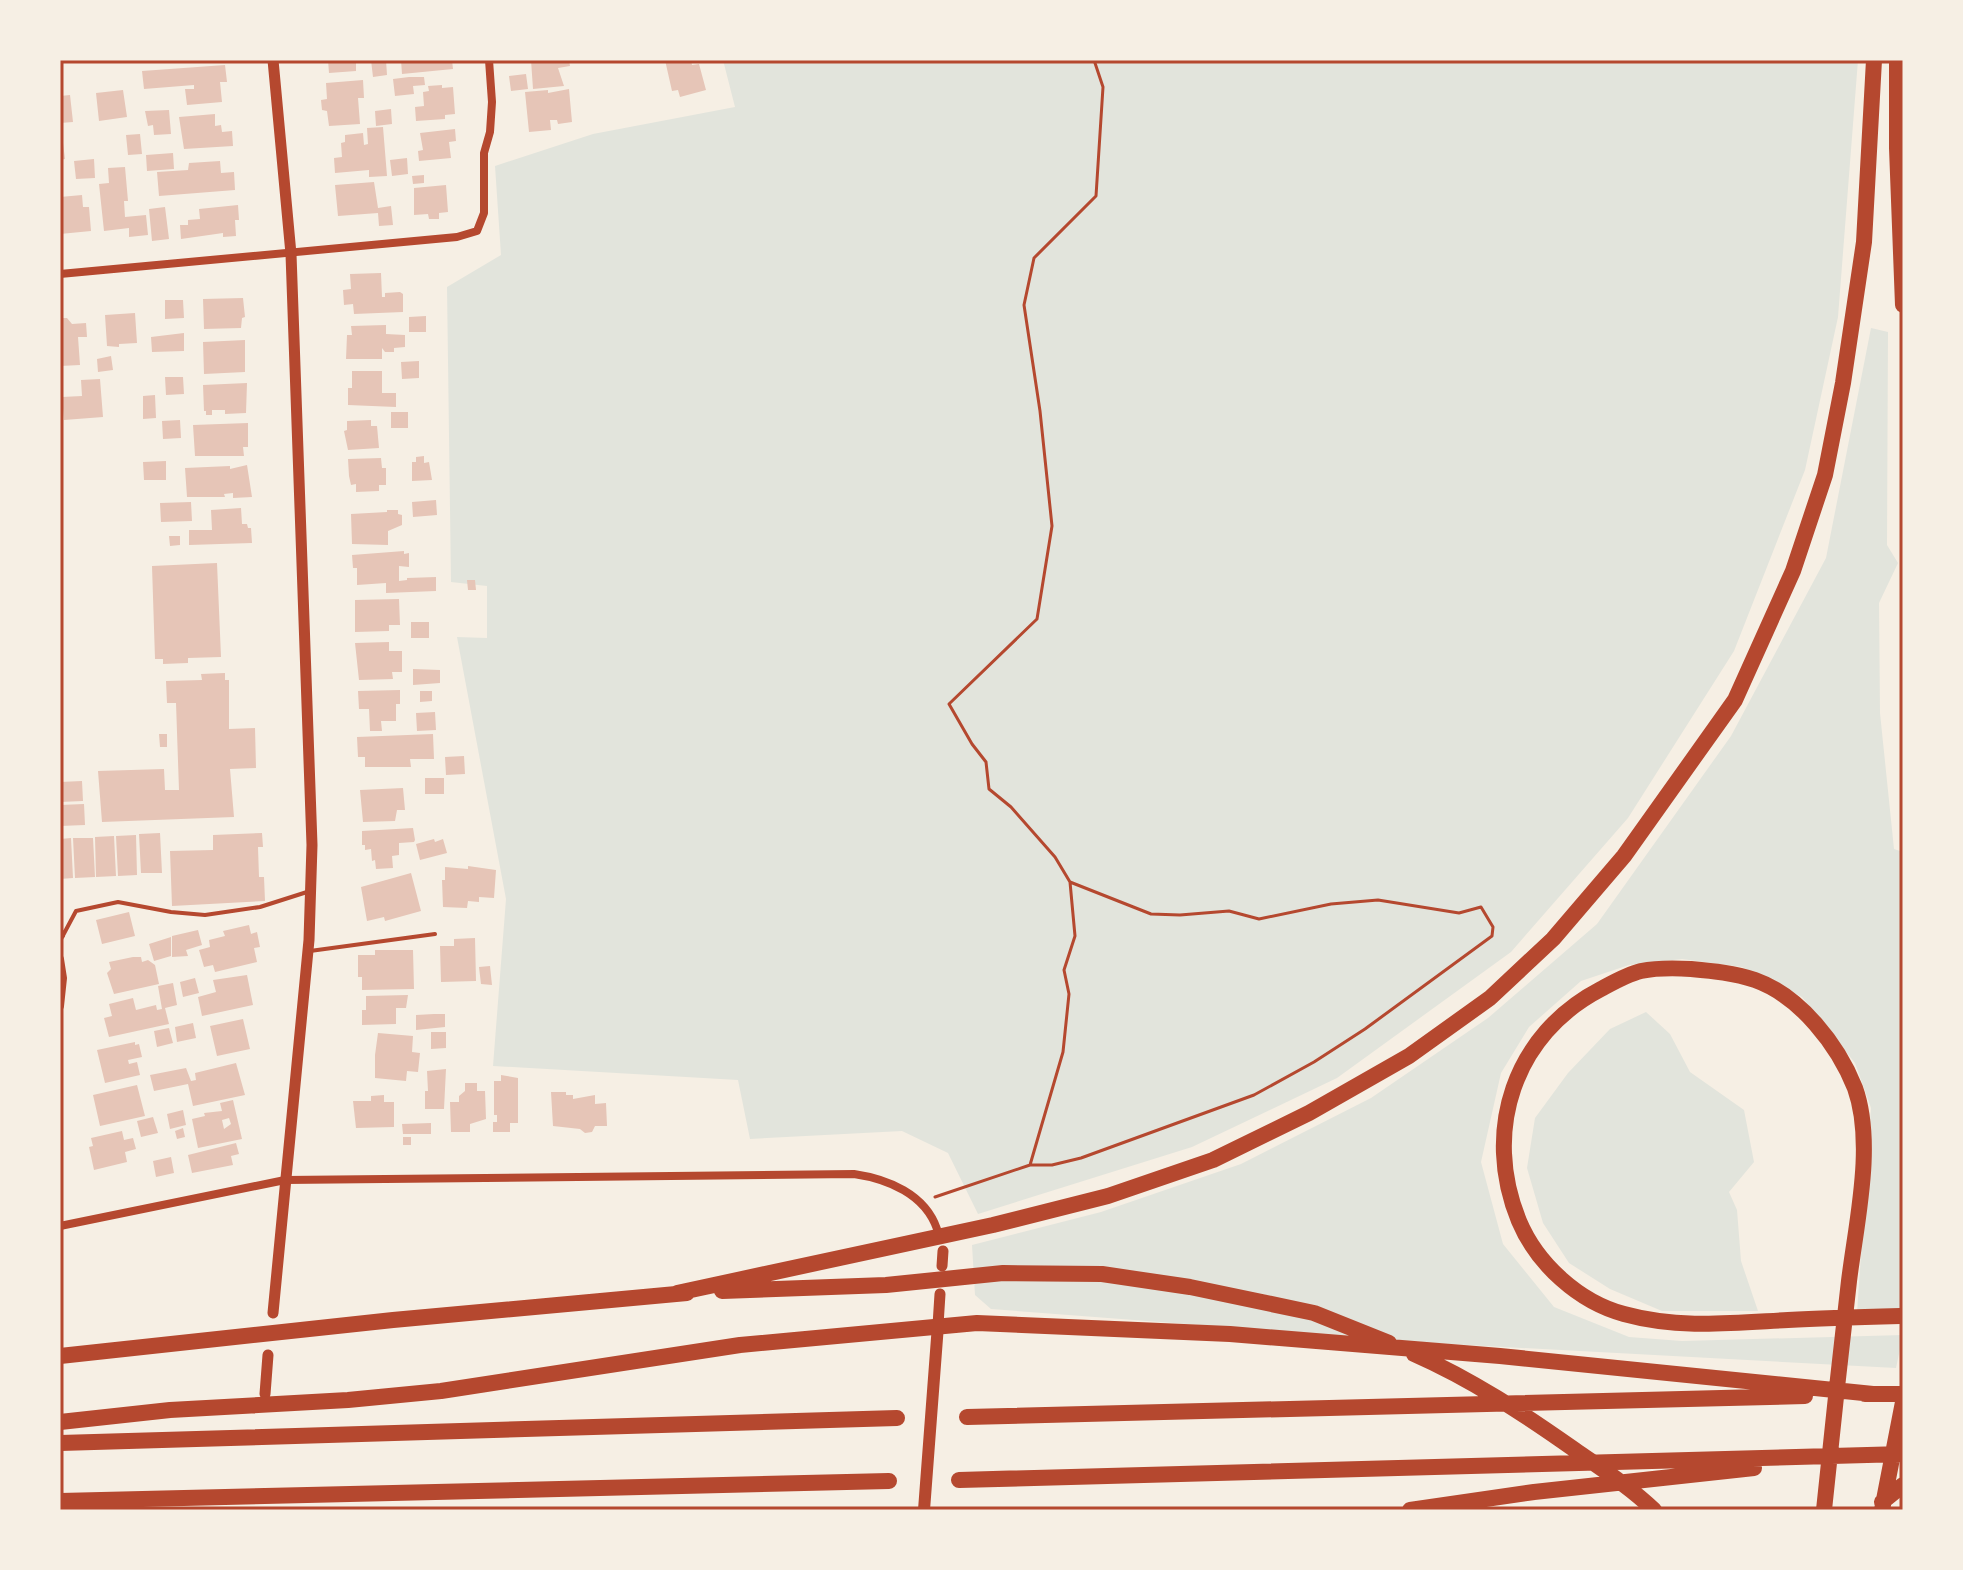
<svg xmlns="http://www.w3.org/2000/svg" width="1963" height="1570" viewBox="0 0 1963 1570" font-family="'Public Sans',sans-serif">
<style>
.green{fill:#e2e4dc}
.building{fill:#e6c5b7;fill-rule:evenodd}
.lines{fill:none;stroke-linecap:round;stroke-linejoin:round}
.path{stroke:#b5482f;stroke-width:3}
.service{stroke:#b5482f;stroke-width:4}
.minor{stroke:#b5482f;stroke-width:8}
.tertiary{stroke:#b5482f;stroke-width:11}
.secondary{stroke:#b5482f;stroke-width:12}
.motorway{stroke:#b5482f;stroke-width:16}
.neatline{fill:none;stroke:#b5482f;stroke-width:3}
</style>
<rect width="100%" height="100%" fill="#f6efe4"/>
<path class="green" d="M723,60H1858L1838,317L1805,470L1734,651L1628,818L1511,952L1337,1078L1192,1147L978,1214L948,1153L902,1131L750,1139L738,1080L493,1066L506,899L457,637L487,638V586L451,582L447,287L501,255L495,166L593,134L735,107Z
M1871,328L1888,332L1887,545L1898,563L1879,603L1880,713L1894,849L1903,852V1310L1857,1313L1871,1108L1855,1063L1802,997L1742,967L1682,959L1629,965L1581,981L1529,1027L1501,1073L1481,1162L1503,1244L1554,1307L1629,1337L1682,1341L1903,1335L1896,1368L1449,1344L991,1309L975,1295L972,1245L1101,1212L1241,1164L1371,1098L1488,1018L1597,924L1731,736L1826,558Z
M1646,1012L1670,1034L1690,1072L1744,1110L1754,1162L1729,1192L1737,1210L1741,1261L1758,1311H1662L1610,1289L1569,1263L1543,1223L1527,1168L1535,1118L1568,1073L1610,1029Z"/>
<path class="building" d="M328,60H362V62L356,63V71L329,73Z
M371,60H386L387,75L373,77Z
M401,60H452L453,69L402,74Z
M531,60H569L570,66L558,68L564,86L533,89Z
M665,60H691L692,65L699,64L706,90L680,97L678,90L672,91Z
M225,65L227,82H220L222,102L187,105L185,89H194V85L144,89L142,71Z
M526,74L528,89L511,91L509,76Z
M409,77H424L425,85L413,86L414,94L395,96L393,79Z
M363,80L364,98H358L360,124L329,126L327,111L322,110L321,100L327,99L326,83Z
M442,85V88L453,87L455,114L445,115V119L416,121L415,107L424,106L423,92L429,91L428,86Z
M569,89L572,122L558,124L557,120H550L551,130L529,132L525,92L548,90V93Z
M123,90L127,117L99,121L96,93Z
M70,95L73,122L60,123V96Z
M391,109L392,124L376,126L375,111Z
M169,110L171,134L154,135L153,125L148,126L145,111Z
M215,114V126L221,125L222,132L232,131L233,146L184,149L179,117Z
M383,127L387,176L369,177V170L335,173L334,158L342,157L341,143L345,142V135L363,133L364,145L368,144L367,128Z
M455,129L456,141L449,142L451,158L419,161L418,151L423,150L420,133Z
M140,134L142,154L128,155L126,135Z
M60,143H63L65,159L60,160Z
M173,153L174,169L147,171L146,155Z
M407,158L408,174L392,176L390,160Z
M94,159L95,178L76,179L74,161Z
M220,161L221,173L234,172L235,190L159,196L157,172L188,170L189,163Z
M125,167L128,201H124L125,217L146,215L148,235L129,237V228L104,231L99,184L109,183L108,168Z
M424,175V183L413,184L412,176Z
M374,182L378,208L391,206L393,225L379,226L378,213L338,216L335,185Z
M446,185L448,212L439,213V219H429L428,214L414,215V188Z
M82,195L83,207H89L91,231L60,234V197Z
M238,205L239,220H235L236,236L223,237V233L181,239L180,225H188V220L200,219L199,209Z
M165,207L169,239L152,241L149,209Z
M381,273L382,297H385V293L400,292L403,294V312L354,314L353,304L344,305L343,290L351,289L350,274Z
M243,298L245,317L242,318L241,328L204,329L203,299Z
M165,300H183L184,318L165,319Z
M135,313L137,343L119,344V347L107,346L105,315Z
M426,316V332H409V317Z
M60,318H67L72,324L86,323L87,337H78L80,365L60,366Z
M386,325V334L405,335V347L394,348V352H385L382,348V359H346L347,335H352L351,326Z
M184,333V351L152,352L151,337Z
M245,340V372L204,374L203,342Z
M111,356L113,370L98,372L97,359Z
M419,361V378L402,379L401,362Z
M352,371H382V393H396V407L348,405V388H352Z
M165,377H183L184,394L166,395Z
M100,379L103,417L64,420L62,397L82,396L81,380Z
M247,383L246,413L225,414V410H212V415H206V411H204L203,385Z
M155,395L156,418L143,419V396Z
M391,412H408V428H391Z
M180,420L181,438L163,439L162,421Z
M371,420V426H377L379,448L348,450L344,431L347,430V421Z
M248,423V447H243L244,456H195L193,425Z
M424,456V463L429,462L432,480L412,481V462H416V457Z
M381,458L382,468H386V485H379V491L356,492V484L351,485L349,476L348,459Z
M166,461V480H144L143,462Z
M247,465L252,497L233,498V493L224,494L225,497H187L185,468L230,466V469Z
M436,500L437,515L413,517L412,502Z
M191,502L192,521L161,522L160,503Z
M241,508L242,524H247L248,528H251L252,543L189,545V530H212L211,510Z
M387,510H398V514L402,515V525L388,531V545L352,544L351,514L387,512Z
M169,536H180V545L170,546Z
M404,551V554L409,553V567L399,566V581L407,580V578L436,577V591L386,593V583L357,585V568H353L352,555Z
M217,563L221,657L188,658V663L163,664V659H155L152,566Z
M467,580H475L476,590H468Z
M399,599L400,625H389V631L355,632V600Z
M411,622H429V638H411Z
M389,642V651H402V672H392L393,679L359,680L355,643Z
M413,669L440,670V683L413,685Z
M225,673V680H229V729L255,728L256,768L230,769L234,817L102,822L98,771L164,769L165,790H179L176,703H167L166,681L202,680L201,674Z
M400,690V704H396V721H381L382,731H370L369,709H359L358,691Z
M420,691H432V701L420,702Z
M435,712L436,730L417,731L416,713Z
M159,734H167V747H160Z
M433,734L434,759H410L411,767H365V757H358L357,737Z
M464,756L465,774L446,775L445,757Z
M425,778H444V794H425Z
M82,781L83,801L60,802V782Z
M403,788L405,810H397L395,821L363,822L360,790Z
M84,804L85,825L60,826V805Z
M413,828L415,840L414,842L399,843V855L392,856L393,868L376,869L375,860L372,861L371,849L365,850V845H362V831Z
M160,833L162,873H141L139,834Z
M262,833L263,847H258L259,877H264L265,901L172,906L170,851L213,850V835Z
M136,835L137,875L118,876L116,836Z
M114,836L116,876L96,877L95,837Z
M71,838L73,878L60,879V839Z
M73,838H93L95,877L75,878Z
M434,839L435,842L443,839L447,853L420,860L416,844Z
M468,866L496,870L494,898L479,897V902L468,901L467,908L443,907L442,880H445V867L468,869Z
M411,873L421,911L385,921L384,917L367,921L361,887Z
M129,912L135,936L102,944L96,920Z
M249,925L251,934L257,932L260,947L254,948L257,962L215,972L213,965L204,967L199,950L210,947L209,940L225,936L223,931Z
M198,930L202,945L186,950L188,956L172,957V936Z
M171,937V956L154,961L149,944Z
M475,938L476,981L441,982L440,946H454V939Z
M375,950H413L414,989L362,990V977H358V955H375Z
M133,957H141L142,962L148,960L155,965L159,984L114,994L107,973L111,969L109,962Z
M490,966L492,985L481,984L479,967Z
M247,975L253,1005L202,1016L198,997L216,992L213,980Z
M195,978L199,993L183,997L180,982Z
M173,983L177,1005L165,1008L169,1024L109,1037L104,1018L112,1016L109,1004L133,998L136,1010L156,1005L157,1010L162,1009L158,986Z
M408,995L406,1008H396V1024L362,1025V1010H366V996Z
M434,1014H445V1027L416,1030V1015Z
M243,1019L250,1049L217,1056L210,1026Z
M193,1023L196,1038L177,1042L175,1027Z
M169,1028L173,1043L157,1047L154,1031Z
M431,1032H446V1048L431,1049Z
M378,1033L413,1036L412,1052L420,1053L418,1072L407,1071L406,1081L375,1078V1055Z
M135,1042V1045L139,1044L142,1057L128,1060L129,1064L137,1062L140,1075L105,1083L97,1050Z
M236,1063L245,1095L193,1106L188,1084L154,1091L150,1075L186,1068L191,1081L196,1080L195,1073Z
M446,1069L444,1109H425V1091H428L427,1071Z
M501,1075L518,1078V1123H510V1132H493V1122H497V1115H494V1081H501Z
M465,1083H477V1091H485L486,1119L470,1124V1132H451L450,1102H459V1096L465,1091Z
M137,1085L145,1116L100,1126L93,1095Z
M551,1092H566V1095H573V1099L595,1095V1104L606,1103L607,1126H595L592,1132L585,1133L580,1129L553,1126Z
M384,1095V1102H394V1127L356,1128L353,1101H371V1096Z
M233,1100L242,1139L198,1148L192,1119L205,1116L204,1113L222,1111L220,1103ZM229,1118L231,1124L224,1129L222,1120Z
M183,1110L186,1125L170,1129L167,1114Z
M153,1117L158,1133L141,1137L137,1121Z
M431,1123V1134H403L402,1124Z
M183,1128L185,1137L177,1139L175,1131Z
M122,1131L124,1140L133,1138L136,1149L125,1152L127,1162L94,1170L89,1147L93,1146L91,1138Z
M403,1137H411V1145H403Z
M236,1143L239,1154L231,1156L233,1165L192,1173L188,1155Z
M171,1157L174,1173L156,1177L153,1161Z"/>
<g class="lines">
<path class="path" d="M1031,1165H1052L1081,1158L1254,1095L1314,1062L1365,1029L1492,936L1493,927L1481,907L1459,913L1378,900L1331,904L1259,919L1229,911L1180,915L1151,914L1070,882
M935,1197L1030,1165L1063,1052L1069,994L1064,970L1075,936L1070,882L1055,857L1011,807L989,789L986,762L972,744L949,704L1037,619L1052,526L1040,411L1024,305L1034,258L1096,196L1103,87L1094,60"/>
<path class="service" d="M60,927L63,936
M60,941L76,911L118,902L171,912L205,915L260,907L307,892
M310,951L435,934"/>
<path class="minor" d="M60,274L457,237L477,231L484,213V153L490,132L492,102L489,60
M60,959L63,978L60,1006
M60,1226L285,1180L854,1174C888,1179 925,1194 937,1229"/>
<path class="tertiary" d="M942,1266L943,1251
M273,1313L309,940L312,845L291,254L273,60
M938,1325L940,1294
M265,1394L268,1355"/>
<path class="secondary" d="M924,1510L938,1325"/>
<path class="motorway" d="M1897,60V148L1903,305
M722,1291L886,1285L1003,1273L1102,1274L1190,1287L1314,1313L1389,1343
M677,1293L993,1225L1108,1196L1213,1160L1309,1113L1409,1056L1490,998L1553,939L1624,856L1735,700L1793,571L1825,475L1843,383L1864,242L1874,60
M1414,1354C1471,1379 1524,1414 1575,1450C1602,1469 1630,1487 1654,1510
M60,1356L393,1320L687,1293
M1865,1394H1903
M967,1417L1805,1396
M60,1422L170,1410L348,1400L441,1391L740,1345L977,1323L1230,1334L1500,1356L1873,1394
M60,1443L897,1418
M959,1480L1903,1454
M60,1501L889,1481
M1882,1502L1903,1485
M1410,1510L1534,1492L1754,1468
M1824,1510C1832,1434 1840,1357 1849,1281C1856,1223 1875,1144 1855,1088C1838,1045 1800,996 1755,980C1734,973 1713,971 1691,969C1675,968 1656,968 1641,971C1628,974 1614,982 1601,989C1514,1034 1482,1131 1519,1221C1537,1264 1579,1302 1624,1314C1678,1329 1732,1323 1788,1320C1826,1318 1865,1317 1903,1316
M1882,1510L1903,1402"/>
</g>
<rect width="1963" height="1570" fill="none" stroke="#f6efe4" stroke-width="124"/>
<rect x="62" y="62" width="1839" height="1446" class="neatline"/>
</svg>
